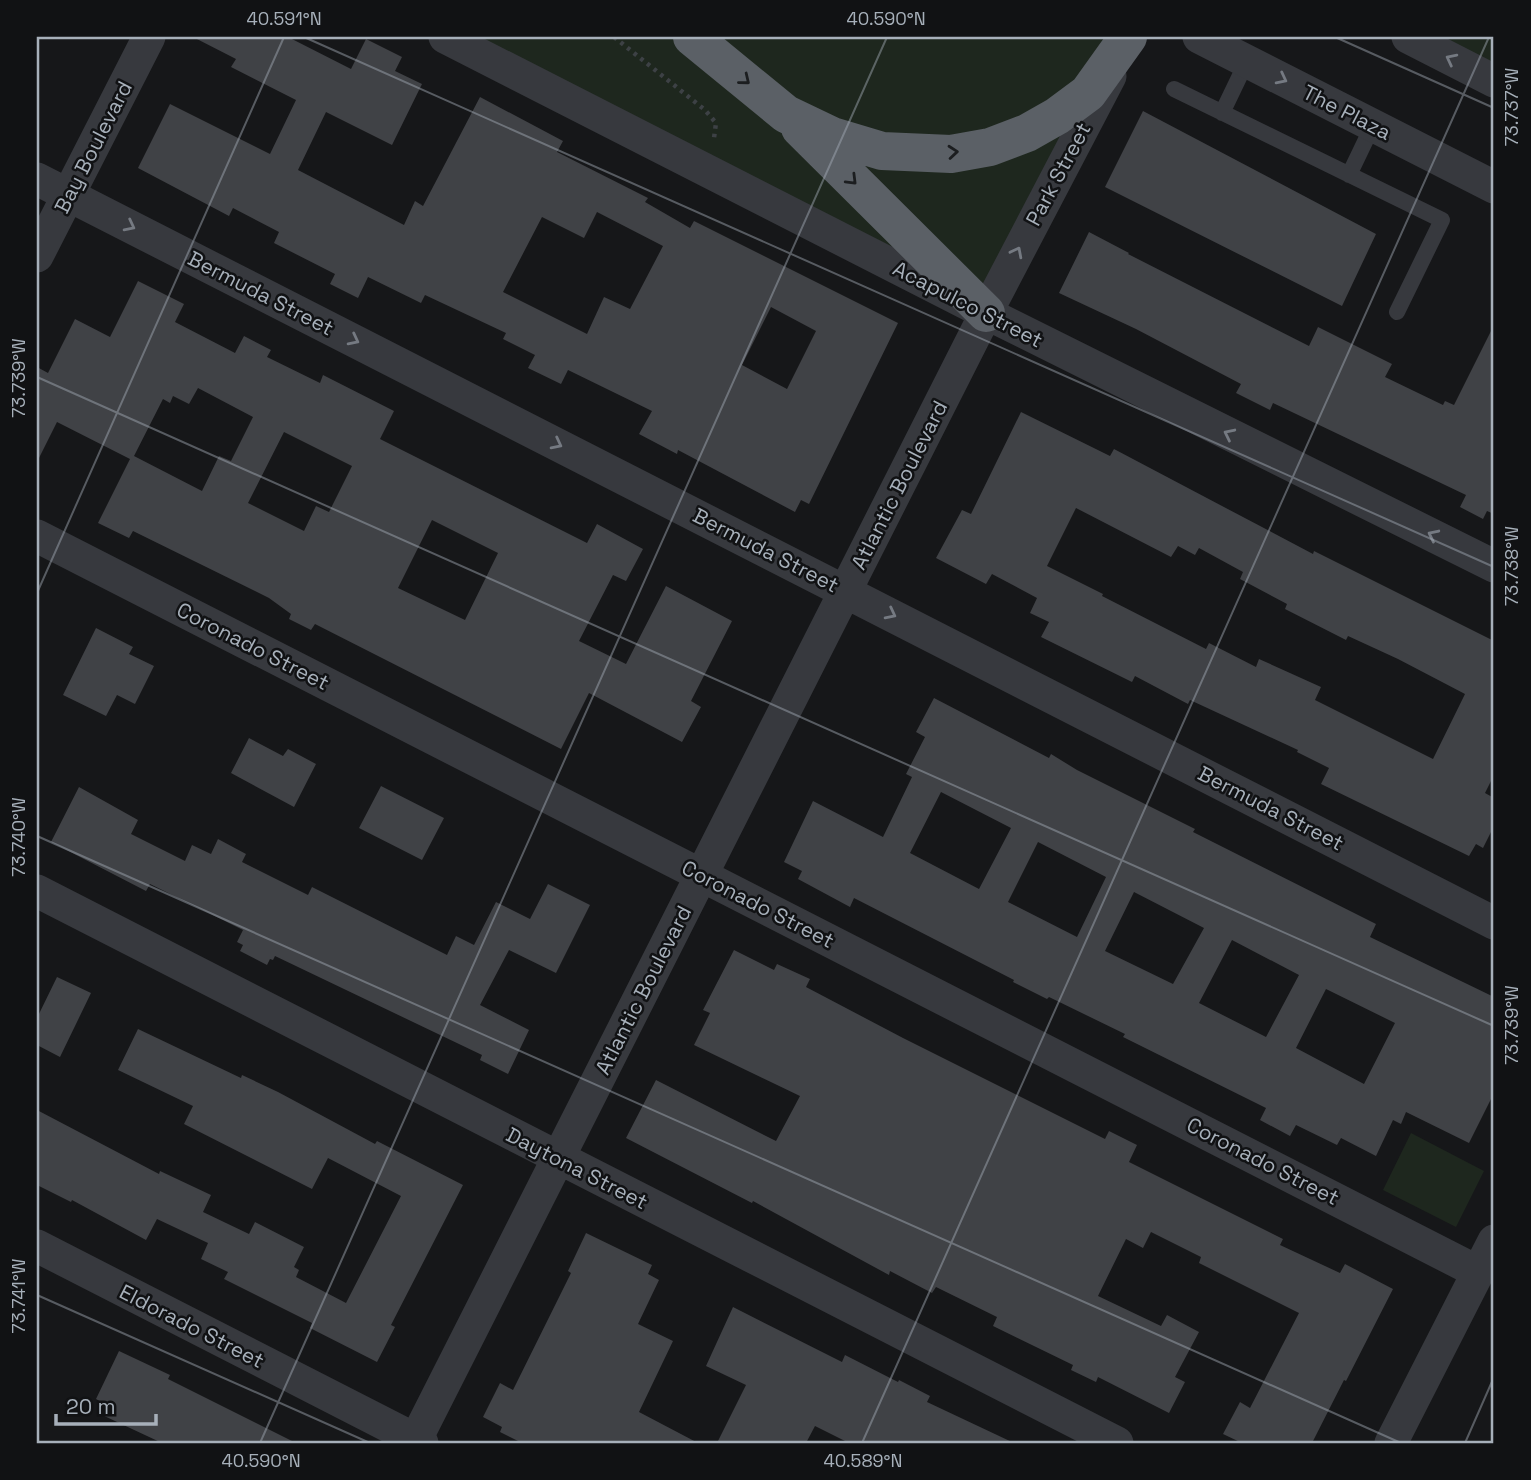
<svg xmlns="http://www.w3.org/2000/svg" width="1531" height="1480" viewBox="0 0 1531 1480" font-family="'Space Grotesk',sans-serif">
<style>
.green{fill:#1e271e}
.building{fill:#404246;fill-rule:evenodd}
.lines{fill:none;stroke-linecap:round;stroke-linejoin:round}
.path{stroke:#3d4145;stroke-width:4.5;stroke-dasharray:3.5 5;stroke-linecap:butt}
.service{stroke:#37393e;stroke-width:16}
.minor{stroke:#37393e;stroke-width:33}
.trunk{stroke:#5b6066;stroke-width:38}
.oneway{stroke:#757a82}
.oneway2{stroke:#1c1e20}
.ticks{fill:none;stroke:#a7b0ba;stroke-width:2;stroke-opacity:0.45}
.labels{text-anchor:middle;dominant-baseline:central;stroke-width:5;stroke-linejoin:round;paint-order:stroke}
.street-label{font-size:21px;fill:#a7b0ba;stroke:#111214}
.neatline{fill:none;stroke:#a7b0ba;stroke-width:2.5}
.ticks-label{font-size:18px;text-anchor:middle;fill:#a7b0ba}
</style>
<rect width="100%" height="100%" fill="#161719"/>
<path class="green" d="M445,37H1130L986,313Z
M1435,37H1494V67Z
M1411,1133L1484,1171L1456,1227L1383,1190Z"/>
<path class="building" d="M193,37H288L351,69L366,39L402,57L395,71L422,84L392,145L326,112L298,170L404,225L415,201L423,206L480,97L563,141L557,152L648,198L645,202L690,228L694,221L898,323L809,504L801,500L795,512L678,450L677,454L639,434L652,411L568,370L561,384L528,368L535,355L503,339L506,333L425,295L421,303L368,277L358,298L330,284L335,274L274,243L279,232L233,208L229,216L138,168L170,104L270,154L296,100L231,67L236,59ZM597,212L663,246L630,309L604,297L587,334L503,292L542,217L584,238ZM771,307L816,331L787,389L742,365Z
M1143,111L1376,234L1342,306L1105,187Z
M1089,232L1129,253L1128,254L1309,346L1318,327L1392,364L1385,377L1443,405L1445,401L1454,405L1494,325V514L1487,511L1483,519L1460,507L1466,495L1273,403L1270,410L1236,393L1241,384L1136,329L1059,293Z
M138,281L184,304L175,322L235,353L244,336L271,350L267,357L320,383L323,375L394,411L380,439L587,543L597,524L643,549L626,581L613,575L579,641L626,664L666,586L732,621L691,701L701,707L682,742L589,693L561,749L315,624L311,630L289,619L291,614L269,598L133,531L129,538L98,523L130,459L57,422L37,462V367L48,373L75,319L110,337ZM198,388L253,417L231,461L219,456L202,491L134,456L163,399L170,403L173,396L189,404ZM284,432L352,466L329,512L316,506L304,531L248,503ZM432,520L498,553L465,620L398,588Z
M1021,412L1110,456L1114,449L1313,554L1314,551L1492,640L1494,636V775L1485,793L1494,798V826L1483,848L1476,844L1469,856L1321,784L1329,768L1297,752L1298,750L1190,700L1188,704L1135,676L1132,682L1041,637L1049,622L1030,613L1037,598L992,574L986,584L936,558L962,510L971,514ZM1076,508L1171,557L1178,546L1195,555L1199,548L1243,572L1240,579L1287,604L1285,609L1346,640L1348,636L1398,659L1465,694L1433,759L1315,700L1321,687L1259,659L1256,667L1209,643L1206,649L1102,596L1103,594L1047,566Z
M96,628L133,647L129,654L154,666L135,704L117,695L106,716L63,695Z
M934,698L1049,758L1051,754L1077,770L1195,829L1193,832L1376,924L1370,937L1494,997V1093L1469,1143L1406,1112L1401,1124L1393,1120L1376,1156L1341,1138L1337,1145L1296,1125L1290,1136L1260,1120L1266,1108L1123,1037L1125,1034L1049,997L1047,999L1013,982L1014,980L854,898L850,907L798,879L802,871L784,862L813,801L883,837L912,777L906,774L925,737L916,732ZM941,792L1011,828L979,889L910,853ZM1038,842L1106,877L1077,937L1008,902ZM1134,892L1204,928L1173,984L1105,951ZM1232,940L1299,975L1266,1037L1199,1003ZM1326,989L1395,1023L1364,1084L1296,1048Z
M249,738L283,756L288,749L316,764L294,807L231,773Z
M381,786L444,818L422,860L359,828Z
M79,787L138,820L131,834L185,861L192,845L211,854L218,839L246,854L242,862L308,895L312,887L447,955L456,936L474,945L496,902L530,919L548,884L590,905L556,973L509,950L480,1005L529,1030L508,1074L480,1060L482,1055L275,956L273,960L270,959L267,965L240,951L243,945L237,942L243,930L150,884L146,891L51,842Z
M734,950L774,970L777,964L810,979L806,987L903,1038L1105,1139L1109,1131L1137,1145L1129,1162L1283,1239L1280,1245L1340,1273L1345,1264L1393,1289L1346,1381L1344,1380L1312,1443H1242L1223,1434L1240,1402L1250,1408L1299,1313L1199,1263L1201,1257L1151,1232L1143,1248L1126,1239L1098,1296L1161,1326L1167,1315L1199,1332L1175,1377L1185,1382L1169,1413L1098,1377L1096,1382L1071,1370L1073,1365L993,1326L997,1317L936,1287L932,1293L890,1271L889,1275L753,1201L752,1203L626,1138L656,1080L776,1141L800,1096L694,1045L710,1013L703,1010Z
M57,977L91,993L60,1057L37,1045V1018Z
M138,1029L241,1078L242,1075L278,1092L375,1144L377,1141L463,1185L391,1325L395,1327L377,1362L310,1328L312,1323L224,1279L228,1272L201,1259L208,1243L157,1219L146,1240L72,1200L71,1202L37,1185V1110L159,1174L160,1171L211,1195L203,1212L249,1234L255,1222L304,1247L294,1267L299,1270L296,1277L346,1303L401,1196L328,1158L312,1189L184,1124L193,1106L118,1070Z
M586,1233L652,1265L648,1274L659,1280L638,1324L673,1341L639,1412L698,1443H522L500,1432L502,1427L483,1417L500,1383L513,1390L571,1273L568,1271Z
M733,1307L842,1362L845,1355L898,1382L899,1380L930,1396L927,1402L1014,1443H849L815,1426L806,1443H717L746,1385L706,1366Z
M119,1351L170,1375L168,1379L296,1443H162L100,1414L105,1404L96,1399Z"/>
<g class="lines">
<path class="path" d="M614,37L705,110L716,123L714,138"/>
<path class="service" d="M1174,89L1442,220L1397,312
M1222,113L1247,61
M1349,175L1373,125"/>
<path class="minor" d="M445,37L986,313L1494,566
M1199,37L1494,187
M1408,37L1494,81
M37,179L1494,923
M37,256L149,37
M37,536L1478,1272
M37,891L1117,1443
M37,1246L422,1443
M414,1443L986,313L1110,76
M1391,1443L1494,1241"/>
<path class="trunk" d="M692,37L786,114L832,136L882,151L951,154L990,147L1027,133L1057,116L1088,93L1128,37
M800,128L986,313"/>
</g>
<defs><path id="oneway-chevron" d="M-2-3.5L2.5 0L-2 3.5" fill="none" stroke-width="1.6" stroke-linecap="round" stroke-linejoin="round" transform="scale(1.75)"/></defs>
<g class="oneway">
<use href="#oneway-chevron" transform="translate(1451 59) rotate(-153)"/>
<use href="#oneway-chevron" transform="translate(1282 79) rotate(27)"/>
<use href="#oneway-chevron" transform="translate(130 226) rotate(27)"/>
<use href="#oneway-chevron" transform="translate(1017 252) rotate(-63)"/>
<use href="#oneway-chevron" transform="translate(354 340) rotate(27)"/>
<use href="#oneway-chevron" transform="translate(1229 434) rotate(-154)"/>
<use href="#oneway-chevron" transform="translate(557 444) rotate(27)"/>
<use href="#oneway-chevron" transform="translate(1433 535) rotate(-154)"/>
<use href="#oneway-chevron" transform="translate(891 614) rotate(27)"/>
</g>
<g class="oneway2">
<use href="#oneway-chevron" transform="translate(745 80) rotate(39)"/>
<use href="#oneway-chevron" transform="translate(953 152) rotate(-5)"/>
<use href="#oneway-chevron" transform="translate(852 180) rotate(45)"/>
</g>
<path class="ticks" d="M304,37L1494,567M1335,37L1494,108M37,377L1494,1026M37,593L284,37M37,836L1401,1443M37,1295L370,1443M260,1443L887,37M862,1443L1489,37M1465,1443L1494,1377"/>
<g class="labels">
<g class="street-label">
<text transform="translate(1347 112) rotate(27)">The Plaza</text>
<text transform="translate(93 147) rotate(-63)">Bay Boulevard</text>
<text transform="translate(1058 174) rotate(-62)">Park Street</text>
<text transform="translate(261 293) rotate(27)">Bermuda Street</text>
<text transform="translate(968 304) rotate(27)">Acapulco Street</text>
<text transform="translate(899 485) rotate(-63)">Atlantic Boulevard</text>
<text transform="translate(766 550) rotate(27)">Bermuda Street</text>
<text transform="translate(253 646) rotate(27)">Coronado Street</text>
<text transform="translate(1271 808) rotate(27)">Bermuda Street</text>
<text transform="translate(758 904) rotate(27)">Coronado Street</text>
<text transform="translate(643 990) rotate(-63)">Atlantic Boulevard</text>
<text transform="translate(1263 1161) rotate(27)">Coronado Street</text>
<text transform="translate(577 1168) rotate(27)">Daytona Street</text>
<text transform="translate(192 1326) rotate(27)">Eldorado Street</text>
</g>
</g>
<rect width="1531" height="1480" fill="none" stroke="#111214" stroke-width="77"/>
<path d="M56 1414v10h100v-10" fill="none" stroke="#a7b0ba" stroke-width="3.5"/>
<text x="66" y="1414" font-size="21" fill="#a7b0ba" stroke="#111214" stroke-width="5" paint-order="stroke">20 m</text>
<rect x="38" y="38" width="1454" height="1404" class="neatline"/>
<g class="ticks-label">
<text x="284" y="25">40.591°N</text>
<text x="886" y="25">40.590°N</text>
<text transform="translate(1512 107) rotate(-90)" y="6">73.737°W</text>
<text transform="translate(19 378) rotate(-90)" y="6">73.739°W</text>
<text transform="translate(1512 566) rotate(-90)" y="6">73.738°W</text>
<text transform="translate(19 837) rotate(-90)" y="6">73.740°W</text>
<text transform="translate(1512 1025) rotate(-90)" y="6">73.739°W</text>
<text transform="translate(19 1296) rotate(-90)" y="6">73.741°W</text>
<text x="261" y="1467">40.590°N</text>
<text x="863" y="1467">40.589°N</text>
</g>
</svg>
